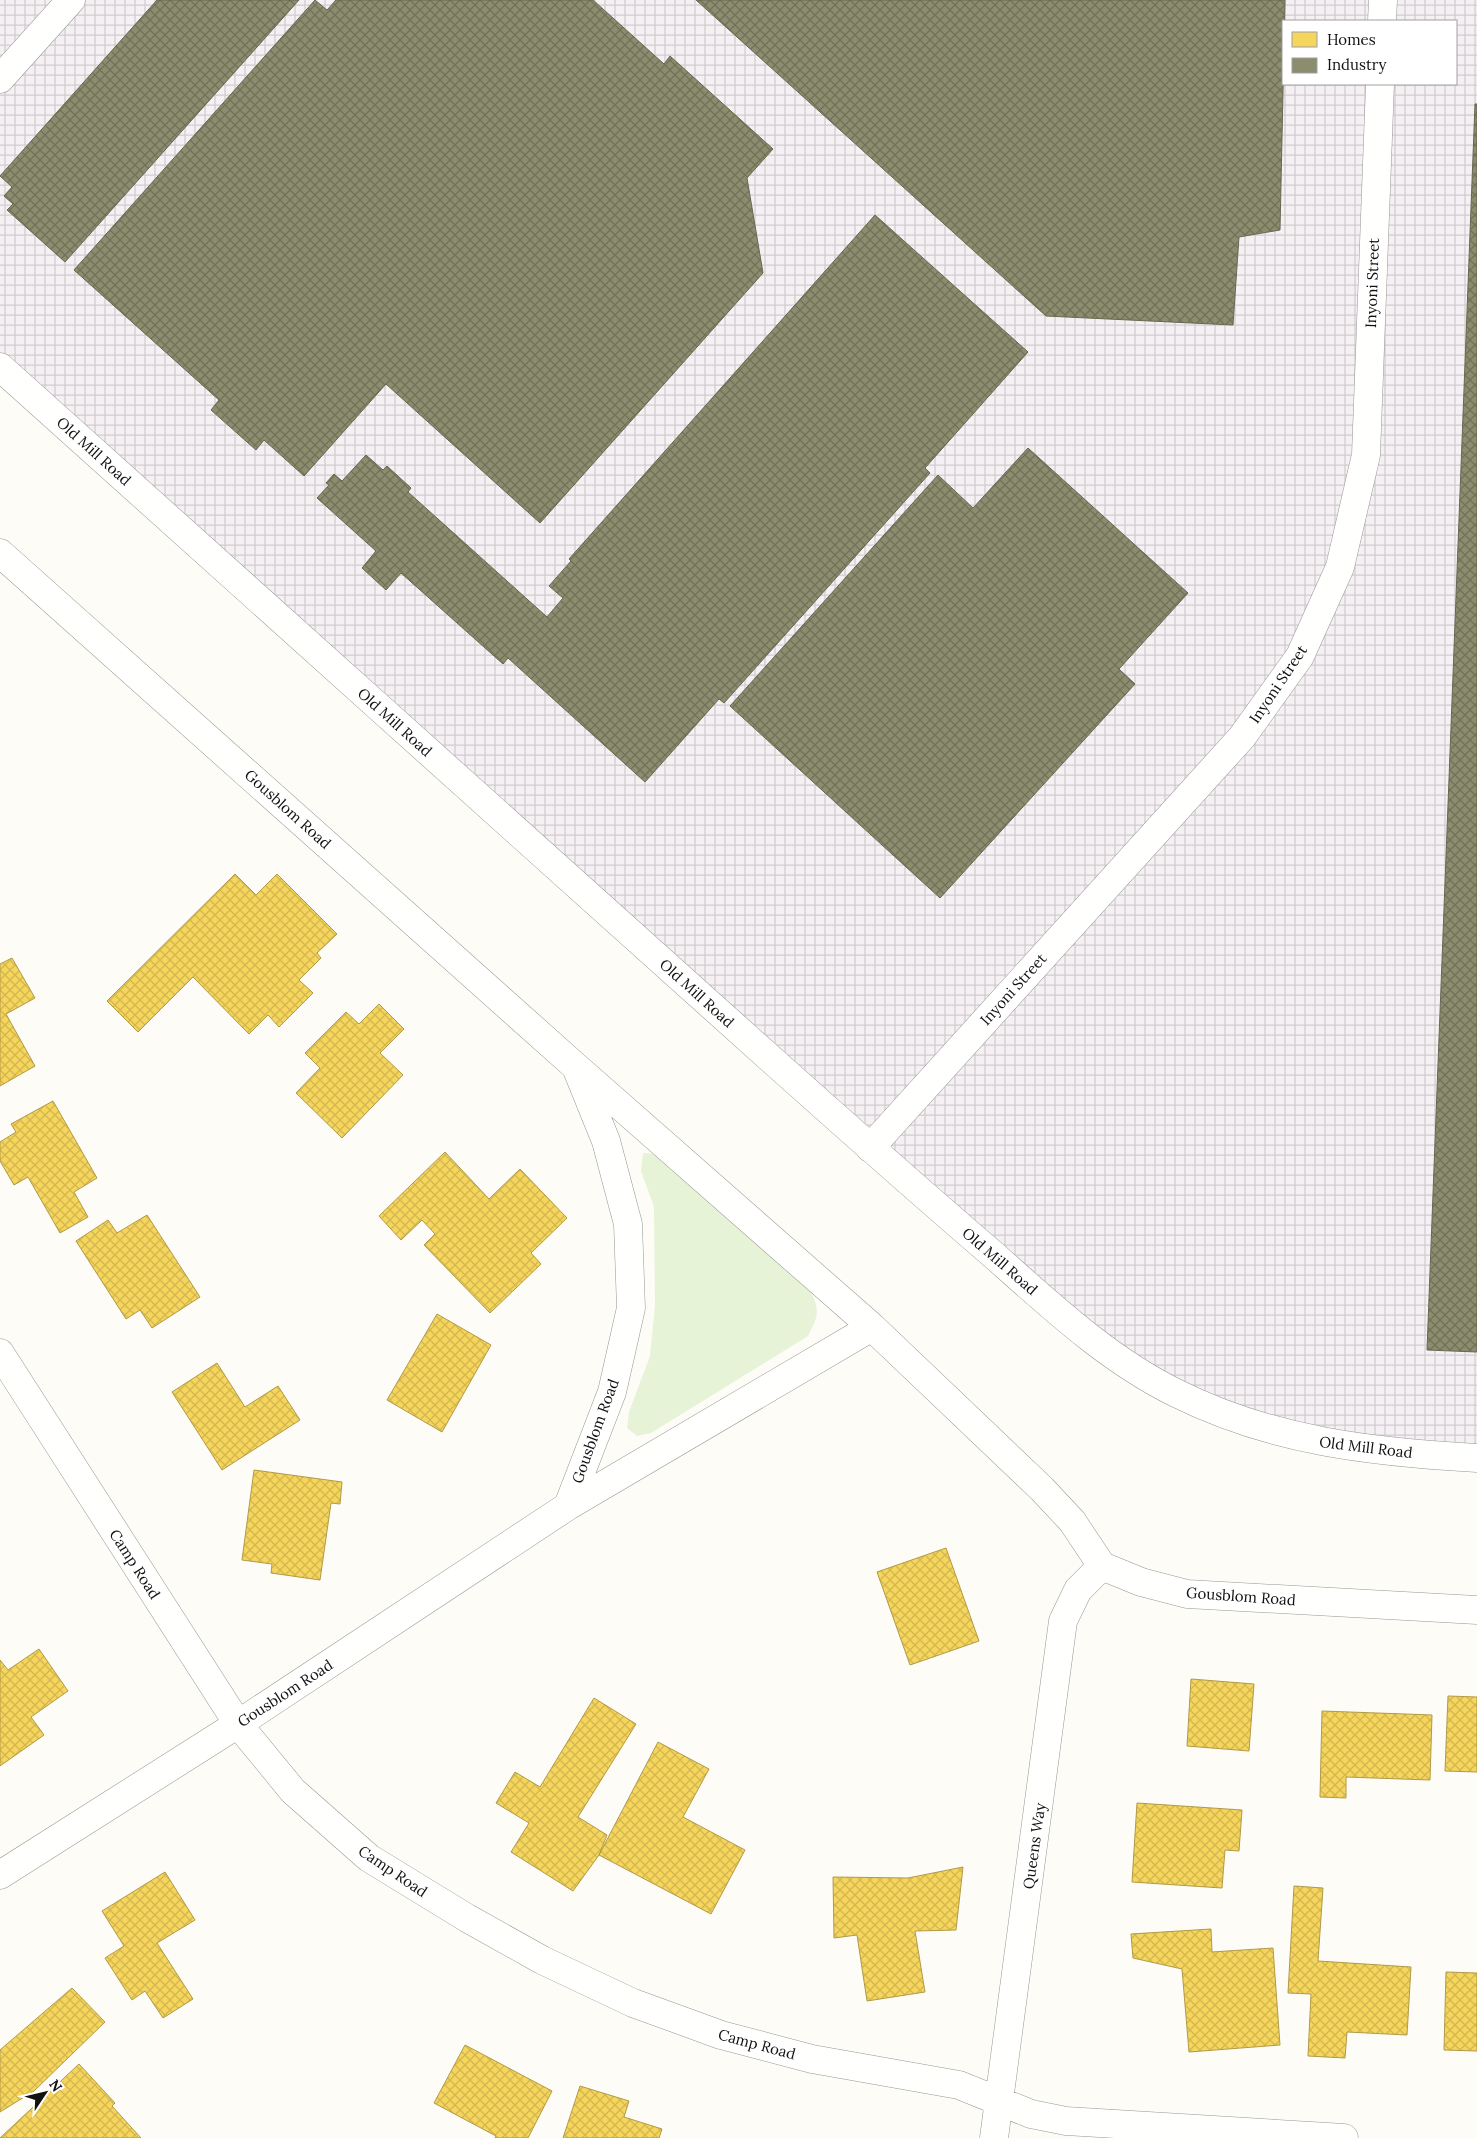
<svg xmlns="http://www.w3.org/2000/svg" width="1477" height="2138" viewBox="0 0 1477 2138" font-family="Lora,serif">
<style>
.industrial{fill:url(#industrial-grid);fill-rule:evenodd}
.park{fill:#e7f3d7}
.homes{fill:url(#homes-cross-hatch);stroke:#b19a46}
.industry{fill:url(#industry-cross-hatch);stroke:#676752}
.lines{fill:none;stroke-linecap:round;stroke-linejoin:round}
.minor-casing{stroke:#979795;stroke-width:29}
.minor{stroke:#fffffe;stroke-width:28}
.labels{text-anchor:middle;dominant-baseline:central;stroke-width:5;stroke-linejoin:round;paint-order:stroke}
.street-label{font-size:15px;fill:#111;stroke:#fff}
</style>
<defs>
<pattern id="industrial-grid" width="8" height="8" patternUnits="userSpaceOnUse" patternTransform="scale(1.25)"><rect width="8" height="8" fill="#f5f0f3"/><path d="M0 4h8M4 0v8" fill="none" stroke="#d1cdcf"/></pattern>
<pattern id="homes-cross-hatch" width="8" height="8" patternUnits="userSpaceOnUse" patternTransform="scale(1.25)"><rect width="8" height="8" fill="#f6d55c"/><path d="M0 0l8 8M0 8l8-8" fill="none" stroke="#d2b64f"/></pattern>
<pattern id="industry-cross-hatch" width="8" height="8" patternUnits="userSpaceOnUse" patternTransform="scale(1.25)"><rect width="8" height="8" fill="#8c8c6e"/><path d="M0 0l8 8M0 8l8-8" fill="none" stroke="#717159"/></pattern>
</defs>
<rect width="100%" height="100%" fill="#fdfcf7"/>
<path class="industrial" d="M0,0H1477V1458L1354,1448L1130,1366L0,367ZM1283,21H1456V84H1283Z"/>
<path class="park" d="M643,1153L658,1154L807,1285C820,1309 820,1313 808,1336L651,1433L637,1436L627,1428L629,1412L650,1356L655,1305L654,1207L641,1171Z"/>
<path class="homes" d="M235,874L256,895L277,874L337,934L317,953L321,958L299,980L313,993L279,1027L268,1015L249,1034L193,977L138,1032L107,1001Z
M12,958L35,998L6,1014L35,1066L0,1086V964Z
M379,1004L404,1029L380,1053L403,1075L342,1138L296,1093L320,1068L305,1053L346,1012L359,1024Z
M53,1101L97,1178L74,1192L88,1217L60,1233L28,1177L14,1185L0,1161V1142L16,1132L11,1124Z
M445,1152L489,1199L520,1169L567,1218L531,1253L541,1264L490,1313L424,1245L435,1234L422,1220L401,1240L379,1216Z
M147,1215L200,1297L152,1328L140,1310L126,1319L76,1241L108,1220L117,1233Z
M437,1314L491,1345L442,1432L387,1400Z
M217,1363L245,1407L278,1386L300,1420L222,1470L172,1392Z
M254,1470L342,1482L340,1504L331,1503L320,1580L271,1573L272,1564L242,1560Z
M946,1548L979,1641L910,1665L877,1572Z
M39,1649L68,1691L31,1717L44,1735L0,1766V1660L8,1670Z
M1191,1679L1254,1684L1249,1751L1187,1746Z
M1448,1696L1477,1697V1772L1445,1771Z
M594,1698L636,1724L578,1817L607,1835L599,1855L573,1891L511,1852L529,1823L496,1803L515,1772L540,1787Z
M1322,1711L1432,1715L1430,1780L1346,1777V1798L1320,1797Z
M658,1742L709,1769L683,1817L745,1850L711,1914L599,1855Z
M1137,1803L1242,1810L1239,1851L1225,1850L1222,1888L1132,1882Z
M963,1867L956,1930L915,1931L925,1992L867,2001L857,1935L834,1938L833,1877L908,1878Z
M165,1872L195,1920L157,1943L193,1999L163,2018L145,1991L132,2000L105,1958L124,1946L102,1911Z
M1294,1886L1323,1888L1318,1961L1411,1967L1407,2035L1347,2032L1345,2058L1308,2056L1311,1994L1288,1993Z
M1211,1929L1212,1952L1273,1948L1280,2045L1189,2052L1182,1969L1133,1958L1131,1934Z
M1446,1972L1477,1973V2051L1444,2050Z
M72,1988L105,2022L34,2091L0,2112V2050Z
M465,2045L552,2091L528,2138H495L496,2136L434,2103Z
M79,2064L115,2103L112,2106L141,2138H0Z
M580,2086L629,2101L624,2117L662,2129L659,2138H563Z"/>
<path class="industry" d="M157,0H299L65,262L7,210L13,204L4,196L12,187L0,176Z
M315,0L327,10L336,0H593L664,64L670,56L773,149L747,178L763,273L540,523L386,384L304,476L264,440L256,450L211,410L219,400L74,270Z
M696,0H1285L1280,230L1239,237L1233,325L1046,316Z
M1475,104H1477V1352L1427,1350Z
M875,215L1028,352L925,468L930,473L724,703L719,699L645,782L508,658L503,664L401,573L386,590L362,568L376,551L317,498L329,485L326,483L334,474L342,481L366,455L383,470L387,466L411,488L408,492L547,617L563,598L549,586L571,561L569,559Z
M1028,448L1188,593L1119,669L1135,684L940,898L730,706L938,475L973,508Z"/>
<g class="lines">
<defs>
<path id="minor" d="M1382,21L1383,0
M0,79L71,0
M0,367C254,595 509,824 763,1052C838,1119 913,1186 989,1251C1048,1303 1105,1358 1176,1393C1272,1441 1371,1452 1477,1458
M0,553L575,1066L872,1327L1042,1489L1072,1521L1102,1566L1141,1582L1187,1594L1477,1610
M870,1148L1242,737L1300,656L1340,567L1366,455L1380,84
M0,1353L238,1724L293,1791L369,1858L467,1918L542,1960L633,2003L721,2035L812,2059L959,2085L1031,2114L1066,2121L1344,2138
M568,1506L612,1392L631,1308L628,1224L606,1141L578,1072
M0,1875L238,1724L568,1506L872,1327
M994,2138L1063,1621L1078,1590L1102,1566"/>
</defs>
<use href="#minor" class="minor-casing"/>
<use href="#minor" class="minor"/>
</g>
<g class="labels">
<g class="street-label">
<text transform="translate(1372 283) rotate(-88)">Inyoni Street</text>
<text transform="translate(94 451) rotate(42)">Old Mill Road</text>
<text transform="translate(1278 684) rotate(-56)">Inyoni Street</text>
<text transform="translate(395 722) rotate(42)">Old Mill Road</text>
<text transform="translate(288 809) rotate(42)">Gousblom Road</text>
<text transform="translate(1013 989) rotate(-48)">Inyoni Street</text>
<text transform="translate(697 993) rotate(42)">Old Mill Road</text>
<text transform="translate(1000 1261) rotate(41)">Old Mill Road</text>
<text transform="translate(595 1431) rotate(-70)">Gousblom Road</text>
<text transform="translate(1366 1447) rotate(7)">Old Mill Road</text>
<text transform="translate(135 1564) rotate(57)">Camp Road</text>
<text transform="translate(1241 1596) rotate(4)">Gousblom Road</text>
<text transform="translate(285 1693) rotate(-33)">Gousblom Road</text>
<text transform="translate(1034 1846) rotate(-82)">Queens Way</text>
<text transform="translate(393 1871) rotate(34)">Camp Road</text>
<text transform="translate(757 2044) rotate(15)">Camp Road</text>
</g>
</g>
<rect x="1282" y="20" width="175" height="65" fill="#ffffff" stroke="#a0a0a0"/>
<rect x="1292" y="32" width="25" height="15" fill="#f6d55c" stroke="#a0a0a0"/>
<text x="1327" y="45" font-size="15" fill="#111111">Homes</text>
<rect x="1292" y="58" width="25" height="15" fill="#8c8c6e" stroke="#a0a0a0"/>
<text x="1327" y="70" font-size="15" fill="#111111">Industry</text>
<g transform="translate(45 2093) rotate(55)" stroke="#ffffff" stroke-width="4" paint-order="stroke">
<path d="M0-4L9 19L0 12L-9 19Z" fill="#111111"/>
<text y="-8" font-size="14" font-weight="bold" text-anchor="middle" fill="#111111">N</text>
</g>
</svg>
